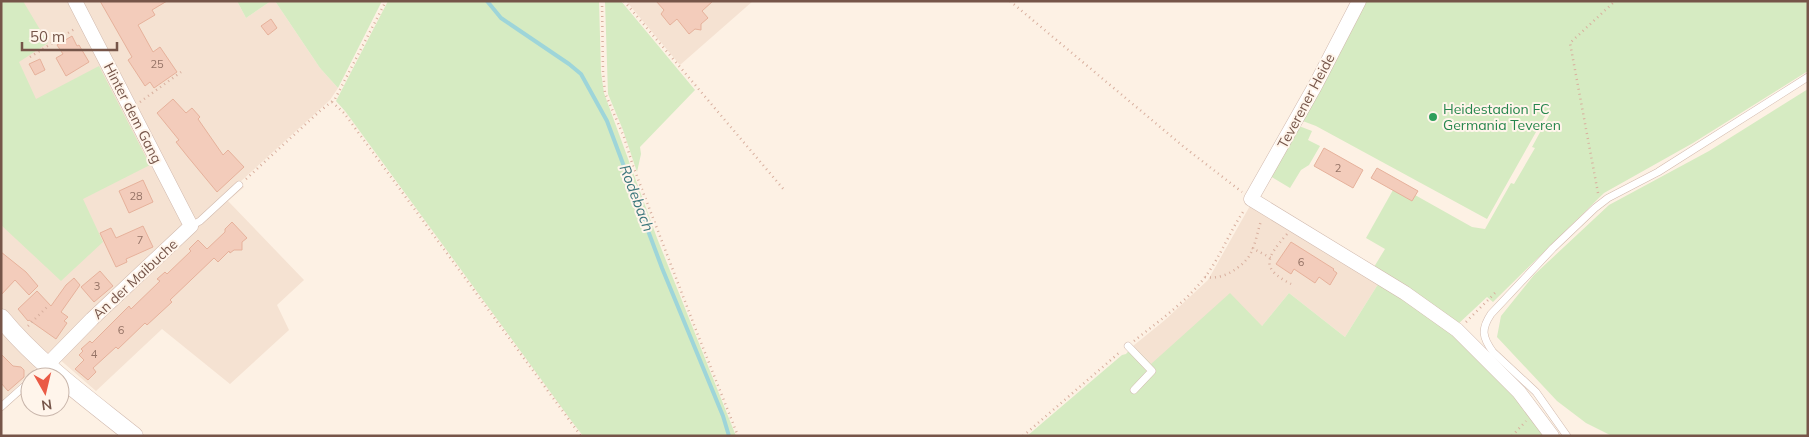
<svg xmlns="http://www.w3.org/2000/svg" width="1809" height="437" viewBox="0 0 1809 437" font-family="Mulish,sans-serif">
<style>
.residential{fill:#f5e2d2}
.green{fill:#d6ebc2}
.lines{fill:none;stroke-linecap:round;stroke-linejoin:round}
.stream{stroke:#9ed5d9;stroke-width:4}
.building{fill:#f3ccbb;stroke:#e6b19b}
.service-casing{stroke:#d1b9ad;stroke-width:8}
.minor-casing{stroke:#d1b9ad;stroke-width:15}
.tertiary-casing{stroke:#d1b9ad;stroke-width:19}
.path{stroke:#d8af9e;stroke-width:2.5;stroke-dasharray:1 4;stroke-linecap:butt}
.service{stroke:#fff;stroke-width:7}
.minor{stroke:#fff;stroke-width:14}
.tertiary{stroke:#fff;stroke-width:18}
.leisure-dot{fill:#2e9e5b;stroke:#fff5eb;stroke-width:2}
.labels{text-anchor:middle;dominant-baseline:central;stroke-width:4;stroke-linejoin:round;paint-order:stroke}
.number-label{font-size:11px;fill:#957366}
.street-label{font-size:14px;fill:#765549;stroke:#fff5eb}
.leisure-label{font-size:14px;fill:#27864d;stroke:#fff5eb;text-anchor:start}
.water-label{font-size:15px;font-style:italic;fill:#3c777c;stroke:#fff5eb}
</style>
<rect width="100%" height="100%" fill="#fdf1e4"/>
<path class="residential" d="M1,1H237L246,18L271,1H275L320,68L338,88L330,100L240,182L244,187L228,201L304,280L277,305L289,330L230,384L162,329L96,391L50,351L37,367L1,402Z
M626,1H753L680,65Z
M1251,204L1380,281L1345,337L1289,293L1262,326L1151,365L1133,346L1165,320L1208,280Z"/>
<path class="green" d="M1,1H23L48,43L19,62L36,99L99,66L150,165L83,199L103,242L61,281L1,225Z
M237,1H271L246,18Z
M275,1H382L338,88L320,68Z
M388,1H599L601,72L604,93L657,238L736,436H583L573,423L345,111L336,101Z
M605,1H621L695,90L640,147L641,154L637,172L623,130L608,94Z
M1364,1H1808V71L1693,143L1604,193L1493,302L1487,297L1457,325L1374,267L1385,249L1366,238L1393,190L1412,201L1415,195L1472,227L1485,229L1511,183L1514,184L1535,148L1532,147L1551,112L1549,109L1487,219L1316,126L1300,120Z
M1808,89V436L1610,435L1586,423L1557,401L1497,337L1501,316L1534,275L1609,205L1709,151Z
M1299,126L1312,131L1308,140L1320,146L1309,165L1301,170L1290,188L1270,176Z
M1380,281L1454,333L1493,368L1549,436H1027L1122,355L1126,354L1133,346L1151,364L1230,293L1262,326L1289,293L1345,337Z"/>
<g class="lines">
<path class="stream" d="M487,1L501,18L569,64L581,74L607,121L662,268L723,416L729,436"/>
</g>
<path class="building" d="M100,1H167L152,10L155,15L138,25L153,52L160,47L177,72L154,88L150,82L145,86L128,60L132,57Z
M656,1H713L702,11L708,18L701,24V30L695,29L689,34L677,19L670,25L661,14L664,10Z
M271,19L277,28L268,35L261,26Z
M72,36L77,46L79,45L89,62L66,76L56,58L63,54L57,45Z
M40,59L45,70L35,75L29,64Z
M173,99L186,113L192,108L200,117L198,119L223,155L228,150L244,167L217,192L188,157L176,142L179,140L157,113Z
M1324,148L1363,170L1353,188L1314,166Z
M1377,168L1418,191L1412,201L1371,178Z
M143,180L153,202L129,213L119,191Z
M232,222L247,238L242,242V250H234L230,253L229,251L218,262L214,258L170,300L172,302L147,325L145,323L118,349L116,347L93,368L96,372L88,380L75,369L84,360L79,355L83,351L81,349L90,341L92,343L129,306L131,309L160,281L157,279L165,272L167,274L191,251L189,249L198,240L207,249L225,232V229Z
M143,226L153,247L126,259L127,262L116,267L100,233L111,228L116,238Z
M1291,242L1334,269L1333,270L1337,273L1330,285L1319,277L1315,283L1294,269L1291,274L1276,264Z
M1,252L26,272L38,286L29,295L15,280L1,295Z
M100,271L113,286L94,302L81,287Z
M74,278L80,285L61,312L68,317L64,321L67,323L56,339L29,320L28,321L18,309L37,291L51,306L66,285Z
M1,354L13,366L21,367L24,370V377L8,391L1,383Z"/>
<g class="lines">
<defs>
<path id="service" d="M191,226L200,221L239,185
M1128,346L1152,371L1134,390
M34,377L47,365
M1,407L30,381
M1567,436L1536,392L1493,352C1482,337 1481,329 1491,314L1553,248L1595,208L1608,198L1658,172L1808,77"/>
<path id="minor" d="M1359,1L1315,86L1251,199L1405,293L1457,330L1519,392L1552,436
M47,365L92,319L191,226L75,1"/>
<path id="tertiary" d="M1,318C39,364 88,399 134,436"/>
</defs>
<use href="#service" class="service-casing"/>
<use href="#minor" class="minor-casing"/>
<use href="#tertiary" class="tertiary-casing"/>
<path class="path" d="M602,1L603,71L605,93L624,137L633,166L696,330L738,436
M624,1L785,191
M1010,1L1184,147L1242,192
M30,57L76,28
M140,102L181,72
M332,102L344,113L581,436
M246,179L320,111L335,99L386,1
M1598,193L1570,43L1615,1
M1287,234C1266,258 1260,268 1291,284
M1252,248L1271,258
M1205,277C1220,280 1237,271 1247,259C1255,249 1257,233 1261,221
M1466,322L1496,292
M28,326L48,306
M1134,341C1160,320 1189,300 1208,273C1222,253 1231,229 1245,209
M1023,436L1120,352
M1512,436L1526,421"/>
<use href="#service" class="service"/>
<use href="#minor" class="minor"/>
<use href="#tertiary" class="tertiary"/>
</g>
<circle class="leisure-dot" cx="1433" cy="117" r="5"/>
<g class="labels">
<g class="number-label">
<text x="157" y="64">25</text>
<text x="1338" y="168">2</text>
<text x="136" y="196">28</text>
<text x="140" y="240">7</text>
<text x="1301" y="262">6</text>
<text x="97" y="286">3</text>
<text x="121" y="330">6</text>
<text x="94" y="354">4</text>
</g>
<g class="street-label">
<text transform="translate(1306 101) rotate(-62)">Teverener Heide</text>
<text transform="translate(133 113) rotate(63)">Hinter dem Gang</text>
<text transform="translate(135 279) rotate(-43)">An der Maibuche</text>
</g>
<g class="leisure-label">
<text x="1443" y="109">Heidestadion FC<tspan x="1443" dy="16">Germania Teveren</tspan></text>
</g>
<g class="water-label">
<text transform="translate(637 198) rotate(69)">Rodebach</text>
</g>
</g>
<rect width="1809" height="437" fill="none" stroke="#765549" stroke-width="5"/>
<g transform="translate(45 392) rotate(172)"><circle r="24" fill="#fff5eb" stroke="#c8b5aa"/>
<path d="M0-4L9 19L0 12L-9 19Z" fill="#ea5b46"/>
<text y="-8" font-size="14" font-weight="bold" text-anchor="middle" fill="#765549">N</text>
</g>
<path d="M22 42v8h95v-8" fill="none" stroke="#765549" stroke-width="2.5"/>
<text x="30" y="42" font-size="15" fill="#765549" stroke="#fff5eb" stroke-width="4" paint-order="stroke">50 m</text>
</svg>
